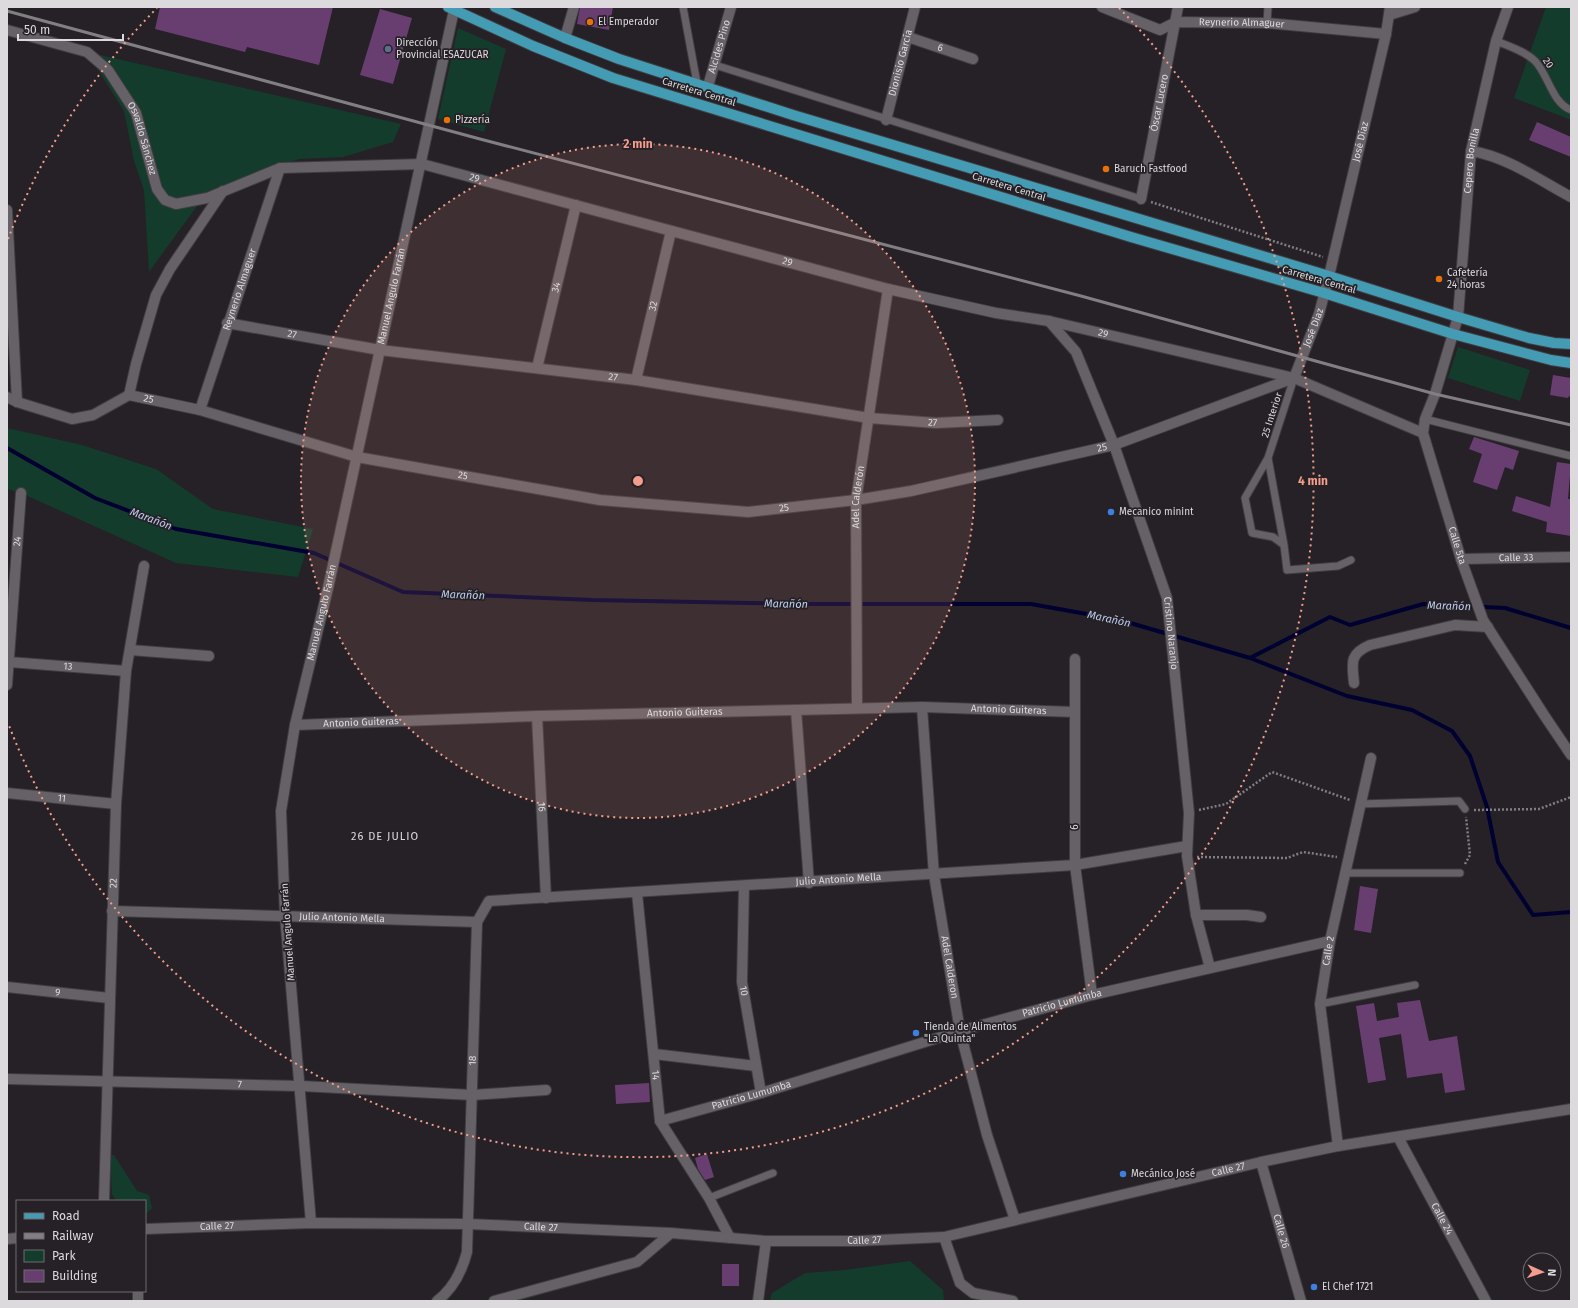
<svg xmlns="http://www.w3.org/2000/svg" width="1578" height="1308" viewBox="0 0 1578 1308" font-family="'Fira Sans',sans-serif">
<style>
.green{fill:#143c2d}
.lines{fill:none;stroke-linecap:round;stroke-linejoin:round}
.stream{stroke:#000131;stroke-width:4}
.building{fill:#683e71}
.service-casing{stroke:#3f3d40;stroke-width:9}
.minor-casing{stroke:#3f3d40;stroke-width:12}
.tertiary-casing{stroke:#3f3d40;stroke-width:12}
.secondary-casing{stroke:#3f3d40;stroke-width:12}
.primary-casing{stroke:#3f3d40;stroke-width:12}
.path{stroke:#817e82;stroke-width:2.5;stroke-dasharray:2 2;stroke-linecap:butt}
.service{stroke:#666167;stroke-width:7}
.minor{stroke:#666167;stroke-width:10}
.tertiary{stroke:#666167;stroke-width:10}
.secondary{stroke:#666167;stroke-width:10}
.primary{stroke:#449cb4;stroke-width:10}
.rail{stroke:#827f83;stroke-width:3}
.ring{fill:none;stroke:#f59d8d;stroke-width:2;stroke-dasharray:2 4}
.food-dot{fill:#e8710a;stroke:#252126;stroke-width:1.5}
.service-dot{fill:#5c6f8a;stroke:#252126;stroke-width:1.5}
.shop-dot{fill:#3f7fe0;stroke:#252126;stroke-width:1.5}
.labels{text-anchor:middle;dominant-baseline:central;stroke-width:3.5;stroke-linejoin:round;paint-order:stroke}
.poi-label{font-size:10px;fill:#dcdadd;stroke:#252126;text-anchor:start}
.street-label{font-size:10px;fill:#dcdadd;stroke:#252126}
.water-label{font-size:11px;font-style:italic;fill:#bdcef0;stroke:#252126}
.neighbourhood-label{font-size:11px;letter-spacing:1px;fill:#dcdadd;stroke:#252126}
.centre{fill:#f59d8d;stroke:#252126;stroke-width:2}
.ring-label{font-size:12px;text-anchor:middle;font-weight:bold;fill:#f59d8d;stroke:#252126;stroke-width:3.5;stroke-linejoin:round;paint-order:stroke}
</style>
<rect width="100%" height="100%" fill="#252126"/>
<path class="green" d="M1546,7H1571V120L1514,98Z
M458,28L506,49L484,132L438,119Z
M87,52L401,124L393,142L343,157L299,159L208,191L149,272L144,190L134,161L124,111Z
M1458,347L1530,370L1520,401L1448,378Z
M7,428L82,445L156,469L213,509L313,529L298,577L176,563L21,493L7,489Z
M110,1155H114L137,1191L149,1195L152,1208L146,1214L145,1201H116L112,1194Z
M910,1261L943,1290L944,1301H770L772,1293L805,1273L845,1270Z"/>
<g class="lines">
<path class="stream" d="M7,448L95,498L176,529L314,553L403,592L592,600L796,604H1031L1120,620L1250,658L1330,617L1350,625L1423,604L1505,608L1571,628
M1250,658L1347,696L1412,710L1452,731L1470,756L1487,807L1498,862L1533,915L1571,912"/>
</g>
<path class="building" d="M160,7H333L319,65L247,47L245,52L155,29Z
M580,7H613L609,30L577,24Z
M380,9L412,18L393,84L360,75Z
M1537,122L1571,137V157L1529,140Z
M1553,375L1571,378V397L1569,396L1568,398L1550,395Z
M1474,437L1519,451L1513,470L1505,467L1497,490L1473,482L1482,454L1469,449Z
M1557,462L1571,464L1568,499H1571V536L1546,532L1547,522L1512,511L1516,496L1550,507Z
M1360,886L1378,889L1371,933L1354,930Z
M1420,1000L1429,1041L1457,1036L1465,1090L1445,1093L1442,1073L1407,1078L1401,1034L1379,1038L1386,1080L1368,1083L1356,1006L1374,1003L1377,1021L1399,1017L1397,1003Z
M649,1083L650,1102L616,1104L615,1085Z
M707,1154L714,1177L705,1180L698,1169L695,1158Z
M722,1264H739V1286H722Z"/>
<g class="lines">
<defs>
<path id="service" d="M683,7L697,83
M1267,23L1268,7
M1496,41C1508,46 1525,51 1535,61C1548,74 1552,103 1571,110
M715,65L1141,199
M1294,378L1268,458L1245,498L1252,533L1273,537L1284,545L1287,570L1338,566L1351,560
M1425,419L1571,456
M1268,458L1284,545
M1360,804L1459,801L1465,809
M1346,873H1460
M1320,1004L1415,985
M709,1198L773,1173"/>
<g id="minor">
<path id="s1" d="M1102,7L1160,30L1176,22L1267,23L1386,34"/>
<path d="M1389,15L1415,7"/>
<path id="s2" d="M7,30L87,52L108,70L136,113L157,189L165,200L176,204L207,198L280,168L422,164L888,289L996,313L1049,321L1294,378L1423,433"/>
<path id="s3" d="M908,37L973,59"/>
<path d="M565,38L574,7"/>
<path id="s4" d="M708,86L731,7"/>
<path id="s5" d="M886,120L915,7"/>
<path d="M1471,151C1508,157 1539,180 1571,197"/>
<path id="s6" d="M1141,199L1178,7"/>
<path d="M7,210L17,402"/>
<path id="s7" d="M1458,317L1471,151L1496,41L1508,7"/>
<path id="s8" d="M1049,321L1076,352L1114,445L1167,598L1189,813L1187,856L1196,915L1210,968"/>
<path id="s9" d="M227,323L380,350L636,380L869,418L936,423L998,420"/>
<path id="s10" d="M537,368L576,205"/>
<path id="s11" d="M1294,378L1319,314L1329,276L1386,34L1390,7"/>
<path id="s12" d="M636,380L671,231"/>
<path id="s13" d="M129,395L200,410L357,457L600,500L748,512L856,500L911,491L1114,445L1294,378"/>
<path d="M129,395L136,364L156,295L170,269L223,191"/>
<path d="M7,397L17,402L72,419L93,415L129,395"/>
<path id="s14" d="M200,410L280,168"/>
<path id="s15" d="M1461,559L1571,557"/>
<path d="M130,650L209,656"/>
<path d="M1075,659V865L1092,995"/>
<path id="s16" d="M9,662L126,671"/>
<path d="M1354,683C1352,663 1349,654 1370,645L1455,625L1488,627"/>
<path id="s17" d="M7,685L21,493"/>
<path id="s18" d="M922,707L934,875L960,1031L987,1135L1015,1220"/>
<path id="s19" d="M857,708L856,500L888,289"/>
<path d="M796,710L809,883"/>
<path id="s20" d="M537,716L546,898"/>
<path id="s21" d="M295,725L537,716L922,707L1075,712"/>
<path id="s22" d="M7,793L116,804"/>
<path id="s23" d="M744,886L742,982L761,1093"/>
<path id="s24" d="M637,893L660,1121L709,1198L730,1238"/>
<path id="s25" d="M112,911L477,922"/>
<path d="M1196,915H1247L1261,917"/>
<path id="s26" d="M7,987L109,998"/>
<path d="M654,1054L756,1066"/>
<path id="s27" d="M7,1079L301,1086L472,1095L546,1090"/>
<path id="s28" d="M660,1121L761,1093L960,1031L1092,995L1330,941"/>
<path id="s29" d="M1398,1137L1486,1301"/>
<path id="s30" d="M1338,1146L1320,1004L1330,941L1371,758"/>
<path id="s31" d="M1261,1162L1301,1301"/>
<path id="s32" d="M104,1201L116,804L126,671L144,566"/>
<path id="s33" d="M311,1223L285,915L281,811L295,725L328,588L454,10"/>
<path d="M944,1237L960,1283L973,1293L1013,1301"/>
<path d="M138,1291V1301"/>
<path id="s34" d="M437,1301C453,1289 462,1271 467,1252L477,922L489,901L1075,865L1187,846"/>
<path d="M494,1301L637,1262L671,1233"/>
<path d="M758,1301L766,1241"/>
</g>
<g id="tertiary">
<path id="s35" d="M1458,317L1435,394L1425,419L1423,433L1461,559L1483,620L1544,715L1571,755"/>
</g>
<g id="secondary">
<path id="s36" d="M145,1229L311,1223L468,1224L671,1233L766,1241H857L944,1237L1261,1162L1338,1146L1571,1109"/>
<path d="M7,1239L17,1238"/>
</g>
<path id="primary" d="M448,7L533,46L613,78L1131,237L1324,293L1453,334L1551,360L1571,363
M495,7L565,38L619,59L793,115L1329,276L1458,317L1529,338L1554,343L1571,344"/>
</defs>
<use href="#service" class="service-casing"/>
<use href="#minor" class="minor-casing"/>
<use href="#tertiary" class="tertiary-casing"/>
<use href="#secondary" class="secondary-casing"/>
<use href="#primary" class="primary-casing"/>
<path class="path" d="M1151,202L1323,257
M1199,810L1226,804L1272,772L1350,800
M1474,810L1539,809L1571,797
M1197,857L1287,858L1303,852L1337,857
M1465,864L1470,855L1466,817"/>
<use href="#service" class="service"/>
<use href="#minor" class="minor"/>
<use href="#tertiary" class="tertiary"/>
<use href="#secondary" class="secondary"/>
<use href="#primary" class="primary"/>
<path class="rail" d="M7,11L480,139L1081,296L1435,394L1571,425"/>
</g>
<circle cx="638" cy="481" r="337" fill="#f59d8d" fill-opacity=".12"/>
<g class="ring">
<circle cx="638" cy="481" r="337"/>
<path d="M8 239A675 675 0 0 1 157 8M1119 8A675 675 0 1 1 8 723"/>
</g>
<g class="food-dot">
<circle cx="590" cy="22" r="4"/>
<circle cx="447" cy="120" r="4"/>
<circle cx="1106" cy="169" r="4"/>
<circle cx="1439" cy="279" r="4"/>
</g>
<circle class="service-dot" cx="388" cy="49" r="4"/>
<g class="shop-dot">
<circle cx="1111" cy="512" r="4"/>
<circle cx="916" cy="1033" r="4"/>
<circle cx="1123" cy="1174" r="4"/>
<circle cx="1314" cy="1287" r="4"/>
</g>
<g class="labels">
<g class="poi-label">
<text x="598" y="22">El Emperador</text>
<text x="396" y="43">Dirección<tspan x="396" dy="12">Provincial ESAZUCAR</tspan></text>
<text x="455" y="120">Pizzería</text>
<text x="1114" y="169">Baruch Fastfood</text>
<text x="1447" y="273">Cafetería<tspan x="1447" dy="12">24 horas</tspan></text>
<text x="1119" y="512">Mecanico minint</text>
<text x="924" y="1027">Tienda de Alimentos<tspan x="924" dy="12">"La Quinta"</tspan></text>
<text x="1131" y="1174">Mecánico José</text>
<text x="1322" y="1287">El Chef 1721</text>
</g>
<g class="street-label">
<text stroke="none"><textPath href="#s1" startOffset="146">Reynerio Almaguer</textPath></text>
<text stroke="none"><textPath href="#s4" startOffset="41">Alcides Pino</textPath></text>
<text stroke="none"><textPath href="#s3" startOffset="34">6</textPath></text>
<text stroke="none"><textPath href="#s5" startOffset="59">Dionisio García</textPath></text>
<text transform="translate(1548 63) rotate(57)">20</text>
<text transform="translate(699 92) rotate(17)">Carretera Central</text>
<text stroke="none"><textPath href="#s6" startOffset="98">Óscar Lucero</textPath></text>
<text stroke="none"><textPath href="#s2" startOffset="188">Osvaldo Sánchez</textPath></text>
<text stroke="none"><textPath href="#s11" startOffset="246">José Díaz</textPath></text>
<text stroke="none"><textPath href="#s7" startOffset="157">Cepero Bonilla</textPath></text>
<text stroke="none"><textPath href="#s2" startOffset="573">29</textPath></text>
<text transform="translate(1009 187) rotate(17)">Carretera Central</text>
<text stroke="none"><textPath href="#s2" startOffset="897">29</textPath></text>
<text transform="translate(1319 280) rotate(16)">Carretera Central</text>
<text stroke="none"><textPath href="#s10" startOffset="83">34</textPath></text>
<text stroke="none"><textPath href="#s14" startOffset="127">Reynerio Almaguer</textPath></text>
<text stroke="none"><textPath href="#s33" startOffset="940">Manuel Angulo Farrán</textPath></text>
<text stroke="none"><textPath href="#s12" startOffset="76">32</textPath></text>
<text stroke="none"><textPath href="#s11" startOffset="54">José Diaz</textPath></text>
<text stroke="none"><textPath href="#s9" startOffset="66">27</textPath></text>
<text stroke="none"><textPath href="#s2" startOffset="1221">29</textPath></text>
<text stroke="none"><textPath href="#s9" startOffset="390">27</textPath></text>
<text stroke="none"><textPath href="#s13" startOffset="20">25</textPath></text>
<text transform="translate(1272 415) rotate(-72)">25 Interior</text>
<text stroke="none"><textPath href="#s9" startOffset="713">27</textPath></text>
<text stroke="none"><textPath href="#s13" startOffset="992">25</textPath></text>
<text stroke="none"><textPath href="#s13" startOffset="344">25</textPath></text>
<text stroke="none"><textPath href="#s19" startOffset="211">Adel Calderón</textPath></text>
<text stroke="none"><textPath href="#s13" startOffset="668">25</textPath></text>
<text stroke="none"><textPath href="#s17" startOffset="144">24</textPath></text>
<text stroke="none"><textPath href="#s35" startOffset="239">Calle 5ta</textPath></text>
<text stroke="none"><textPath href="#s15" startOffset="55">Calle 33</textPath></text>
<text stroke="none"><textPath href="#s33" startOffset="616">Manuel Angulo Farrán</textPath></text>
<text stroke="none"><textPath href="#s8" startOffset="339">Cristino Naranjo</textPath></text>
<text stroke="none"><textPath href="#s16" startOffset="59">13</textPath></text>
<text stroke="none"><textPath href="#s21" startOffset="714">Antonio Guiteras</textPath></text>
<text stroke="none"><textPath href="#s21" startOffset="390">Antonio Guiteras</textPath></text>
<text stroke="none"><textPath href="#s21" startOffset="66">Antonio Guiteras</textPath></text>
<text stroke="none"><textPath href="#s22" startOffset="55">11</textPath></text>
<text stroke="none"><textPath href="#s20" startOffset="91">16</textPath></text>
<text transform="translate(1075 827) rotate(-90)">6</text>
<text stroke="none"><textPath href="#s34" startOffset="763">Julio Antonio Mella</textPath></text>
<text stroke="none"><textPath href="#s32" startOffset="318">22</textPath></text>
<text stroke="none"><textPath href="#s25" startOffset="230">Julio Antonio Mella</textPath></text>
<text transform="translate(288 932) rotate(-94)">Manuel Angulo Farrán</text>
<text stroke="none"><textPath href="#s30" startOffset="197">Calle 2</textPath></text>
<text stroke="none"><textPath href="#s18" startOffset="262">Adel Calderon</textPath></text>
<text stroke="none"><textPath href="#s23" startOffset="105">10</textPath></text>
<text stroke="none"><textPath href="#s26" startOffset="51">9</textPath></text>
<text stroke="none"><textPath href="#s28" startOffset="419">Patricio Lumumba</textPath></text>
<text stroke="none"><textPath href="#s34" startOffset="250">18</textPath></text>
<text stroke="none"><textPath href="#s24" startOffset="183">14</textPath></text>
<text stroke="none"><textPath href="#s27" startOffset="233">7</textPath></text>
<text stroke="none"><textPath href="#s28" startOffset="95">Patricio Lumumba</textPath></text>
<text stroke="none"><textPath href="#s36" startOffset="1092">Calle 27</textPath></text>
<text stroke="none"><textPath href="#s29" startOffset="93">Calle 24</textPath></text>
<text stroke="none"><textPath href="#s36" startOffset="72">Calle 27</textPath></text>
<text stroke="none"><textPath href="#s36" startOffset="396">Calle 27</textPath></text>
<text stroke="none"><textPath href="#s31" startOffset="72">Calle 26</textPath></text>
<text stroke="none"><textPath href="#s36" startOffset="720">Calle 27</textPath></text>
</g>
<g class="water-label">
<text transform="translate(151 519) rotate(21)">Marañón</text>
<text transform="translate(463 595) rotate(2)">Marañón</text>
<text transform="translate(786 604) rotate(1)">Marañón</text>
<text transform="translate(1449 606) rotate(2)">Marañón</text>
<text transform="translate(1109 619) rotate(12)">Marañón</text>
</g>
<g class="neighbourhood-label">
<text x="385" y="836">26 DE JULIO</text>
</g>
</g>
<circle cx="638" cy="481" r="6" class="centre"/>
<g class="ring-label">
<text x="638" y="148">2 min</text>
<text x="1313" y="485">4 min</text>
</g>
<rect width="1578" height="1308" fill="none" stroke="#dcdadd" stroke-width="16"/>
<rect x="16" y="1200" width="130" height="92" fill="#252126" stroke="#6e6b6f"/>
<rect x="24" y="1213" width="20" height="6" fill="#449cb4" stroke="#6e6b6f"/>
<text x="52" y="1220" font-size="12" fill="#dcdadd">Road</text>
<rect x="24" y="1233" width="20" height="6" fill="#827f83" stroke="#6e6b6f"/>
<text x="52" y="1240" font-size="12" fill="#dcdadd">Railway</text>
<rect x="24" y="1250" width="20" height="12" fill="#143c2d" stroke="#6e6b6f"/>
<text x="52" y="1260" font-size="12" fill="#dcdadd">Park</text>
<rect x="24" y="1270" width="20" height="12" fill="#683e71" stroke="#6e6b6f"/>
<text x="52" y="1280" font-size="12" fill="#dcdadd">Building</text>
<g transform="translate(1542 1272) rotate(93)"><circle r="19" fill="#252126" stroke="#6e6b6f"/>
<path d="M0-3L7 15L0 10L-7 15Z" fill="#f59d8d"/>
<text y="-6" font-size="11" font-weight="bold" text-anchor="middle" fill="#dcdadd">N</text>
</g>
<path d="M18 34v6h105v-6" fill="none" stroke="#dcdadd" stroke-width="2"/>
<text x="24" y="34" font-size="12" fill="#dcdadd" stroke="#252126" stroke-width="3" paint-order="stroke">50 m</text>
</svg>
